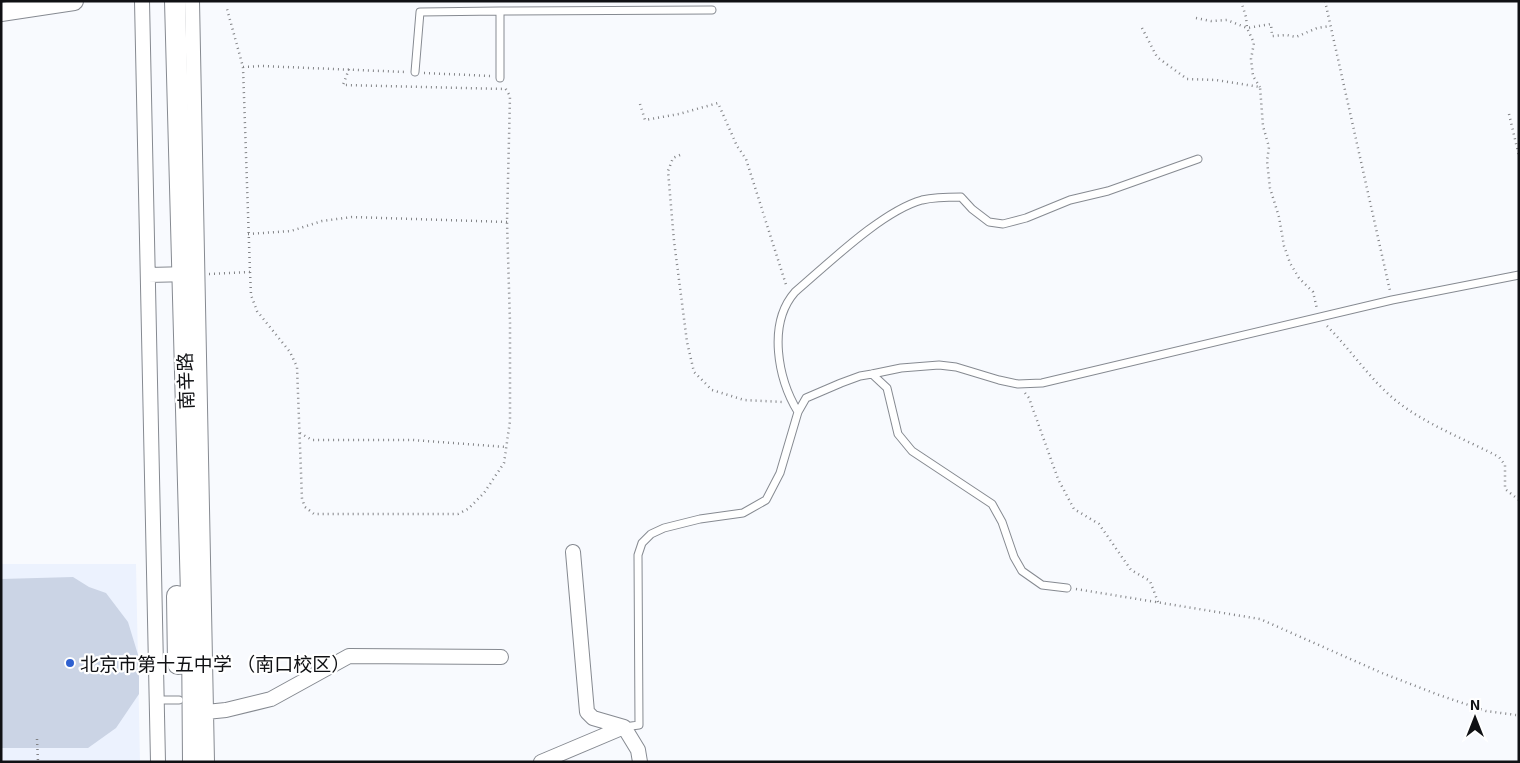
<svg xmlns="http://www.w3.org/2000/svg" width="1520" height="763" viewBox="0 0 1520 763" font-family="'Exo 2','Noto Sans SC',sans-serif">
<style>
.built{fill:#ecf2fe}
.green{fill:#cbd4e5}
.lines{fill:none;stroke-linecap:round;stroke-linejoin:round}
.service-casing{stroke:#868a91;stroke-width:9}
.minor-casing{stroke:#868a91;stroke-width:16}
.tertiary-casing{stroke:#868a91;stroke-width:20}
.secondary-casing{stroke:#868a91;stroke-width:22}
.path{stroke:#828386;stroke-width:2.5;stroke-dasharray:1 4;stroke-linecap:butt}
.service{stroke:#fff;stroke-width:7}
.minor{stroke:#fff;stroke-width:14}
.tertiary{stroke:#fff;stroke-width:18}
.secondary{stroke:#fff;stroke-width:20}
.poi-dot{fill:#2f61d0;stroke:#fff;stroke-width:2}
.labels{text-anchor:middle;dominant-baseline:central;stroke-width:4.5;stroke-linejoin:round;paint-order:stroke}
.street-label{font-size:19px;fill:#101114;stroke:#fff}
.poi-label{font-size:19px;fill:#101114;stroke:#fff;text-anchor:start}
</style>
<rect width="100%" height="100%" fill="#f8fafe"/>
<path class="built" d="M1,564H136L140,762H1Z"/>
<path class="green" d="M73,577L89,587L106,593L128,622L139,658V694L116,728L88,748H1V579Z"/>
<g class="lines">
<defs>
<path id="service" d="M415,72L420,12L500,11
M500,78V11L712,10
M872,374L887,388L898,434L912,451L992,504L1002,522L1014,557L1022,571L1042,585L1067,588
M798,412C778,379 767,324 795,292C828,264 882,211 922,200C935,197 948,197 961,197L972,209L989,222L1003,224L1026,218L1070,200L1108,191L1198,159
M157,700H179
M624,727L639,725L638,555L642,543L651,534L664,528L700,519L743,513L766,500L780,473L798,412L806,398L841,383L860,376L872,374L901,368L939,365L956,367L999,380L1018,384L1042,383L1392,300L1519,275"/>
<path id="minor" d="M142,1L158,762
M192,1L207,762
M148,275L190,274
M573,552L587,712L593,718L624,727L638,750L640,762
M206,712L226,710L271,699L349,656L501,657
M541,762L624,727"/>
<path id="tertiary" d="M1,12L74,1"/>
<path id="secondary" d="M175,1L192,632L193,762
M177,596L178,664"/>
</defs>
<use href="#service" class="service-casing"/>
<use href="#minor" class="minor-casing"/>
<use href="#tertiary" class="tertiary-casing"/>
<use href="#secondary" class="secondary-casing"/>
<path class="path" d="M1241,1L1246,17L1247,28L1254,43L1251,59L1253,76L1260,87
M1325,1L1390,291
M1196,18L1211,21L1227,20L1247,28L1271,24L1272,36L1287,35L1296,37L1317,28L1330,26
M1142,28L1157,57L1187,79L1216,80L1260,87L1263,126L1269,147L1267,161L1270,188L1279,217L1284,246L1290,263L1299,278L1313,292L1317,309
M243,67L261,66L406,72
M349,69L343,85L506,89
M424,73L491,76
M640,104L645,120L679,114L718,103L737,146L746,159L787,288
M1509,114L1519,156
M680,155L673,158L668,171L674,241L687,342L694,372L712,390L744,400L783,402
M248,234L291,231L322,221L352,217L507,222
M250,272L251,295L257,311L290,352L297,367L302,499L305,507L314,514H458L468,509L484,493L504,463L510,421V323L507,222L510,96L504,86
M209,274L250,272L243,67L227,9
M1327,326C1350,349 1369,378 1394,399C1424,424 1465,439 1499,457L1505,465V489L1519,500
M1025,393L1029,398L1058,479L1074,509L1099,524L1131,570L1150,581L1158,602
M300,433L312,440H413L506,447
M1076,589L1260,619L1382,673L1439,695L1486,711L1516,715
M37,739L38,762"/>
<use href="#service" class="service"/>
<use href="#minor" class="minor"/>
<use href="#tertiary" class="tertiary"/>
<use href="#secondary" class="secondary"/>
</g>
<circle class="poi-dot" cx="70" cy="663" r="5"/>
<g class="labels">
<g class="street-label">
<text transform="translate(185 381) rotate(-92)">南辛路</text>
</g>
<g class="poi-label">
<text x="80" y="663">北京市第十五中学 （南口校区）</text>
</g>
</g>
<rect width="1520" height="763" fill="none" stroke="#101114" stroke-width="5"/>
<g transform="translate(1475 718)" stroke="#ffffff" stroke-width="4" paint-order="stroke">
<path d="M0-4L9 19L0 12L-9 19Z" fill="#101114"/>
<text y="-8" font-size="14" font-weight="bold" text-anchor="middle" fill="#101114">N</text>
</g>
</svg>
